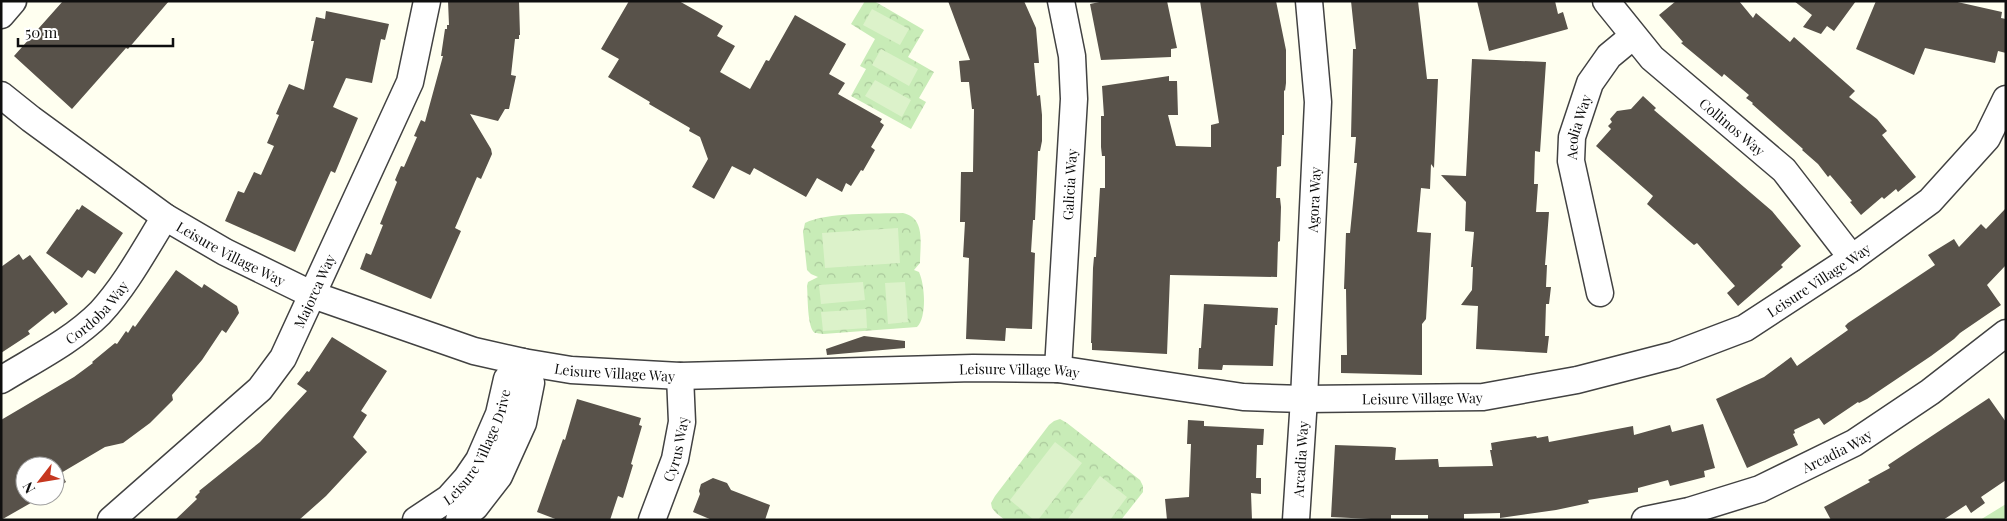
<svg xmlns="http://www.w3.org/2000/svg" width="2007" height="521" viewBox="0 0 2007 521" font-family="'Playfair Display',serif">
<style>
.grass{fill:#c8ecb7}
.park{fill:url(#park-crowns)}
.pitch{fill:#dcf2ca}
.building{fill:#58524a}
.lines{fill:none;stroke-linecap:round;stroke-linejoin:round}
.minor-casing{stroke:#424242;stroke-width:29}
.minor{stroke:#fff;stroke-width:26}
.labels{text-anchor:middle;dominant-baseline:central;stroke-width:5;stroke-linejoin:round;paint-order:stroke}
.street-label{font-size:14px;fill:#0f0f0f;stroke:#fff}
</style>
<defs>
<pattern id="park-crowns" width="20" height="18" patternUnits="userSpaceOnUse" patternTransform="scale(1.25)"><rect width="20" height="18" fill="#c8ecb7"/><path d="M2 6a3 3 0 1 1 6 0M12 15a3 3 0 1 1 6 0" fill="none" stroke="#abc99c"/></pattern>
</defs>
<rect width="100%" height="100%" fill="#fffff0"/>
<path class="grass" d="M2006,504V520H1980Z"/>
<path class="park" d="M865,1H874L924,30L908,57L934,72L919,98L926,102L911,129L851,96L866,69L860,66L875,39L851,24Z
M903,213C926,218 920,244 920,263L914,270L919,272C925,285 927,317 917,327L823,334C822,334 816,333 815,333C807,328 808,296 807,286L808,282L818,277L811,274L807,270L803,232L805,223C827,212 876,214 903,213Z
M1060,419L1067,423L1140,480L1143,486V492L1121,520H1005L996,513L992,508L991,503L995,496L1049,425L1054,421Z"/>
<path class="pitch" d="M872,9L909,29L900,45L863,25Z
M881,49L918,69L909,86L872,65Z
M875,80L911,100L902,117L865,96Z
M898,228L900,263L825,268L822,233Z
M863,282L865,300L821,304L819,285Z
M905,282L908,322L888,324L885,283Z
M866,309L867,328L823,331L821,312Z
M1055,442L1082,463L1038,520H1034L1010,500Z
M1100,476L1127,497L1110,520H1067Z"/>
<path class="building" d="M63,1H169L128,49L126,48L72,109L14,56Z
M448,1H519L520,35H519V39H515L511,75L516,76L509,109H505L498,121L470,114L491,149L492,154L481,179L477,177L455,228L461,231L431,299L360,269L366,253L371,255L383,225L380,224L397,182L395,180L401,166L404,167L417,137L414,136L421,120L425,122L443,56H441L445,29H447V25H449Z
M629,1H679L723,26L717,36L735,46L720,72L750,89L766,60L769,61L795,15L846,44L829,74L845,83L838,94L882,119L880,122L884,125L871,147L875,150L863,171L861,170L851,186L846,183L842,192L817,178L806,197L754,168L750,175L732,166L714,199L692,187L708,159L700,137L689,131L690,128L649,104L650,102L608,77L619,59L601,49Z
M948,1H1024L1036,28L1039,63H1034L1037,96L1040,95L1042,115V141L1040,151H1038L1035,220H1033L1031,252L1035,253L1032,329L1006,328L1005,341L966,339L969,258L963,257L965,222H960L961,172H973L974,109H972L969,82H961L959,61L970,60Z
M1104,1H1167L1177,48L1171,49V57L1101,60L1090,4Z
M1200,1H1276L1286,50V83L1285,91L1284,90V135H1282L1281,166L1277,167L1276,198H1280L1281,207L1280,241L1278,242L1277,277L1170,275L1167,354L1092,350V343H1091L1093,268L1094,257H1096L1100,188H1105V156H1102L1101,147V116H1104L1102,86L1169,76V81H1177L1178,115H1168L1176,146L1211,147V125L1219,123Z
M1351,1H1418L1427,79H1438L1434,168L1431,164L1430,189L1421,188L1417,232L1431,233L1426,319L1422,324V375L1341,373V355H1347L1346,289H1344L1346,233H1350L1357,163H1354L1356,137H1351L1353,49H1356Z
M1477,1H1555L1558,14L1563,12L1568,29L1489,51Z
M1676,1H1739L1753,18L1756,13L1790,42L1794,37L1855,91L1849,97L1877,119L1887,131L1882,135L1916,177L1898,192L1896,189L1884,199L1882,197L1861,215L1850,202L1852,201L1830,175L1828,177L1818,164L1802,150L1803,149L1752,104L1753,103L1746,98L1749,95L1724,74L1722,77L1681,43L1683,42L1659,15Z
M1794,1H1856L1834,31L1827,26L1821,34L1803,27L1812,15Z
M1876,1H1953L2002,12L2001,18L2006,19V53L1998,51L1995,63L1925,48L1914,75L1856,49Z
M326,11L389,24L385,40L381,39L372,83L346,78L333,107L358,118L335,173L331,171L295,252L225,221L238,191L244,193L254,172L261,175L274,146L267,143L279,115L276,114L289,84L304,90L314,41H311L316,17L325,19Z
M1472,59L1546,62L1540,152L1535,151L1534,184H1538L1536,212H1549L1545,265H1547L1546,287H1551L1549,304H1546L1545,336H1549L1547,353L1476,349L1478,306L1461,305L1472,290L1473,267H1471L1474,232L1465,231L1466,202L1441,175L1466,176Z
M1643,96L1656,108L1654,110L1772,211L1801,246L1781,265L1783,267L1738,306L1727,293L1735,286L1697,243L1694,245L1688,240L1647,204L1653,196L1596,146L1611,129L1608,126L1612,122L1610,119L1617,111L1631,109Z
M82,205L123,233L95,274L88,270L82,278L46,253L77,209L79,210Z
M2006,208V265L1987,285L2001,305L1960,333L1954,339L1931,356L1867,399L1859,403L1858,402L1824,425L1819,418L1794,430L1795,433L1793,434L1798,445L1747,468L1716,399L1764,377L1791,357L1797,366L1848,330L1845,326L1848,323L1935,265L1928,255L1954,239L1959,247L1981,224L1986,229Z
M19,254L23,260L30,255L68,304L55,314L53,311L28,331L30,334L1,353V267Z
M176,270L202,288L204,284L237,306L239,313L226,333L222,330L202,360L172,395L173,400L150,423L123,443L105,447L61,473L66,482L55,489V466H25V496H43L1,520V420L74,377L93,363L92,362L115,343L117,344L126,331L128,333L133,325L135,327Z
M1204,304L1278,308L1277,325H1275L1273,366L1223,365L1222,370L1198,369L1199,348H1201Z
M864,336L905,341V348L827,355L826,349Z
M332,337L387,371L361,411L367,415L353,437L367,452L326,496L299,520H175L197,499L195,497L200,492L199,491L260,442L307,391L297,384L307,371L309,372Z
M1989,398L2006,422V480L1981,497L1985,503L1971,513L1966,505L1943,520H1831L1824,507L1870,482L1868,480L1890,468L1888,465Z
M577,399L641,418L639,425L642,426L631,464L633,465L623,498L618,496L610,520H558L537,512L563,439L565,440Z
M1188,420L1204,421V426L1264,429L1263,445H1257L1256,478H1261V494L1251,493L1252,520H1167L1165,499L1189,497L1191,444H1187Z
M1703,424L1715,468L1704,471L1705,477L1670,486L1668,480L1638,488V492L1588,500L1589,503L1556,510L1500,518V513L1464,514V520H1428V515H1391V520L1331,517L1335,445L1392,447L1396,448L1395,460L1438,459L1439,467L1493,466L1490,450H1492L1491,443L1502,441L1536,436L1537,438L1548,436L1549,442L1633,426L1634,435L1670,425L1672,432Z
M713,478L727,483L731,490L770,505L765,520H712L693,512L700,494L699,491L701,484Z"/>
<g class="lines">
<defs>
<g id="minor">
<path id="s1" d="M1606,1L1652,58L1784,170L1852,258"/>
<path d="M1,15L13,1"/>
<path id="s2" d="M1,95L31,119L165,217L225,252L313,295L474,351L523,362L571,370L680,376L973,368L1058,369L1243,397L1304,399L1483,397L1577,380L1674,355L1745,328L1852,258L1930,201L1987,138L2006,99"/>
<path id="s3" d="M1600,293L1571,161L1572,137L1590,83L1609,56L1632,37"/>
<path id="s4" d="M1058,369L1074,99L1072,56L1061,1"/>
<path id="s5" d="M1,380C35,359 72,341 100,313C126,285 145,249 165,217"/>
<path id="s6" d="M111,520L260,389L283,358L410,82L427,1"/>
<path id="s7" d="M416,520L449,498L466,479L479,460L499,414L507,379L523,362L531,383L523,423L499,476L475,507L459,520"/>
<path id="s8" d="M652,520L675,459L682,422L680,376"/>
<path id="s9" d="M1296,520L1304,399L1318,102L1309,1"/>
<path id="s10" d="M1645,520L1689,511L1760,489L1854,443L1930,392L2006,333"/>
</g>
</defs>
<use href="#minor" class="minor-casing"/>
<use href="#minor" class="minor"/>
</g>
<g class="labels">
<g class="street-label">
<text stroke="none"><textPath href="#s1" startOffset="179">Collinos Way</textPath></text>
<text stroke="none"><textPath href="#s3" startOffset="170">Aeolia Way</textPath></text>
<text stroke="none"><textPath href="#s4" startOffset="185">Galicia Way</textPath></text>
<text stroke="none"><textPath href="#s9" startOffset="321">Agora Way</textPath></text>
<text stroke="none"><textPath href="#s2" startOffset="280">Leisure Village Way</textPath></text>
<text stroke="none"><textPath href="#s2" startOffset="1915">Leisure Village Way</textPath></text>
<text stroke="none"><textPath href="#s6" startOffset="311">Majorca Way</textPath></text>
<text stroke="none"><textPath href="#s5" startOffset="118">Cordoba Way</textPath></text>
<text stroke="none"><textPath href="#s2" startOffset="685">Leisure Village Way</textPath></text>
<text stroke="none"><textPath href="#s2" startOffset="1090">Leisure Village Way</textPath></text>
<text stroke="none"><textPath href="#s2" startOffset="1495">Leisure Village Way</textPath></text>
<text stroke="none"><textPath href="#s7" startOffset="99">Leisure Village Drive</textPath></text>
<text stroke="none"><textPath href="#s8" startOffset="75">Cyrus Way</textPath></text>
<text stroke="none"><textPath href="#s10" startOffset="205">Arcadia Way</textPath></text>
<text stroke="none"><textPath href="#s9" startOffset="61">Arcadia Way</textPath></text>
</g>
</g>
<rect width="2007" height="521" fill="none" stroke="#0f0f0f" stroke-width="5"/>
<g transform="translate(40 481) rotate(239)"><circle r="24" fill="#ffffff" stroke="#9f9f9f"/>
<path d="M0-4L9 19L0 12L-9 19Z" fill="#c6371f"/>
<text y="-8" font-size="14" font-weight="bold" text-anchor="middle" fill="#0f0f0f">N</text>
</g>
<path d="M18 38v8h155v-8" fill="none" stroke="#0f0f0f" stroke-width="2.5"/>
<text x="25" y="38" font-size="15" fill="#0f0f0f" stroke="#ffffff" stroke-width="4" paint-order="stroke">50 m</text>
</svg>
